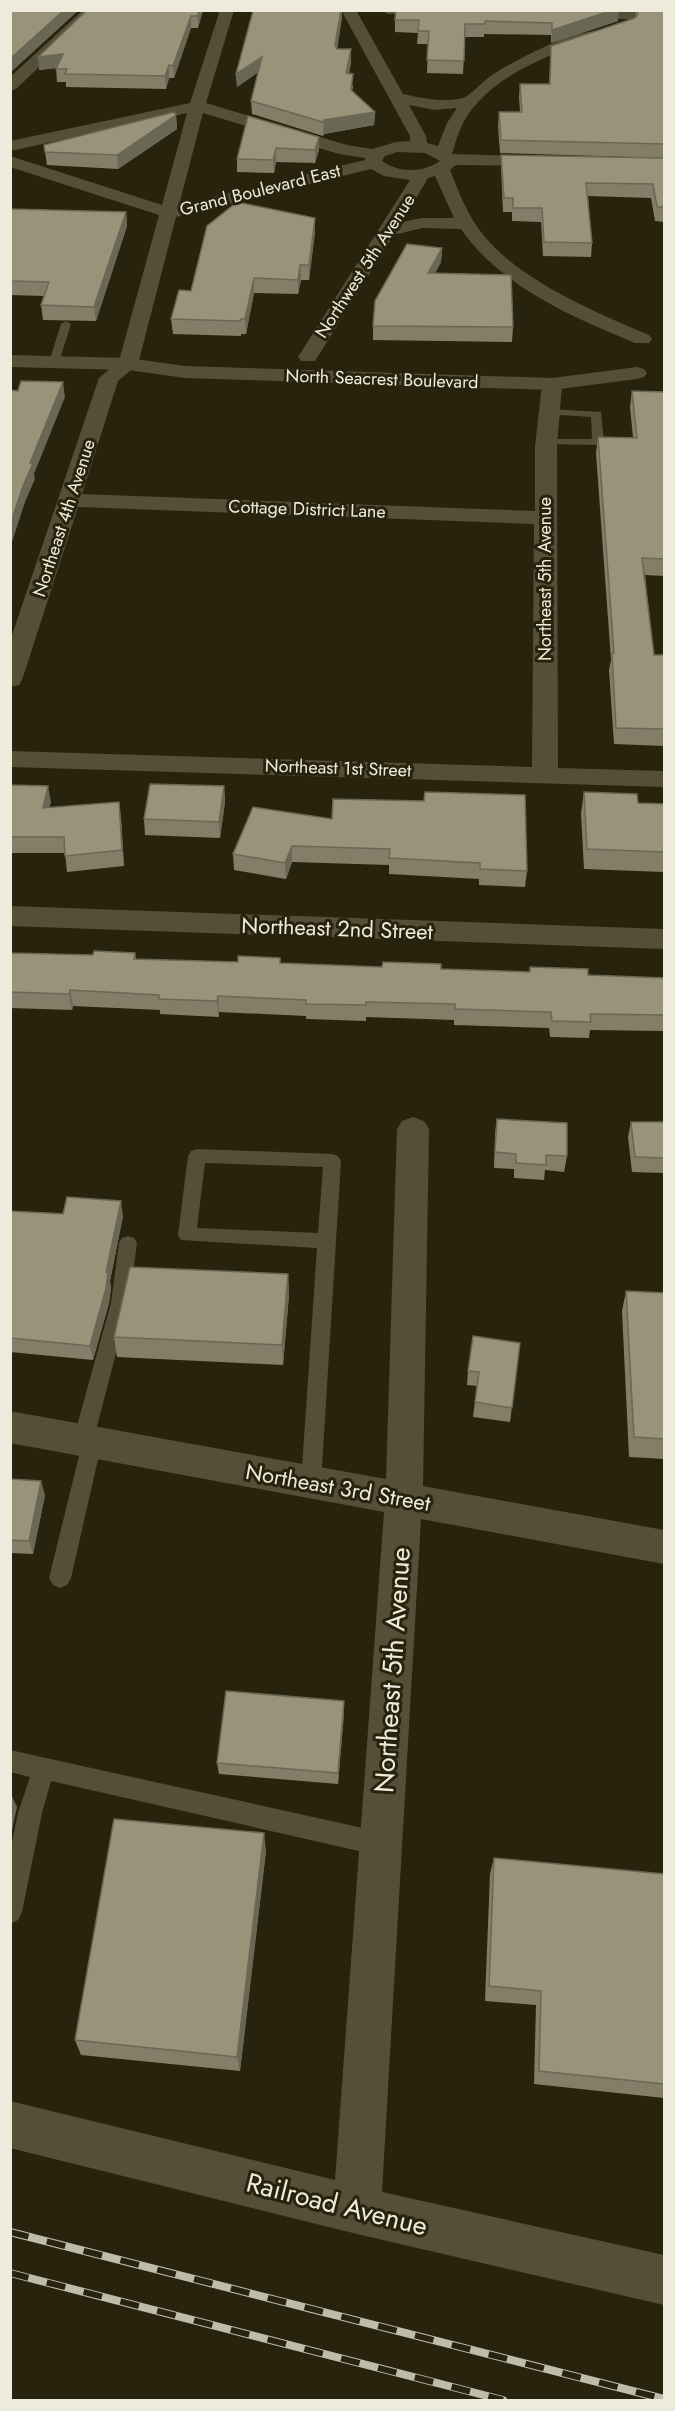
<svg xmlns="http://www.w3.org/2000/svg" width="675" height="2411" viewBox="0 0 675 2411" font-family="Jost,sans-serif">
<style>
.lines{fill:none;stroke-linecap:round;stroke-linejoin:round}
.service{fill:#554f37;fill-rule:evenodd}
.minor{fill:#554f37;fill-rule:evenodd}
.tertiary{fill:#554f37;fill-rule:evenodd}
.rail-casing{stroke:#c0bcac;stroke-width:8}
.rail{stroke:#28230c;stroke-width:6;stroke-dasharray:19;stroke-linecap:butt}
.wall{fill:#847e69}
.shaded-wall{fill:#6b6755}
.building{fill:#99937a;stroke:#6b6755;stroke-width:1.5}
.labels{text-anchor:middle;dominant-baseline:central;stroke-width:6;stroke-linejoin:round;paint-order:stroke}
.far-street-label{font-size:18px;fill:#eeebdd;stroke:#28230c}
.street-label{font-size:22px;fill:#eeebdd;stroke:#28230c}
.near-street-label{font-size:27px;fill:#eeebdd;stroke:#28230c}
</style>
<rect width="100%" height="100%" fill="#28230c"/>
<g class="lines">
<path class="service" d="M66,321L71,324L59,362L58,364H50L49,362L61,324Z
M550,409L601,412L604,442L598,445L542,444L540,442L546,439H592L591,417L546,414L544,412Z
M197,1149L332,1154L338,1156L341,1161L321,1482L318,1488L311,1491L304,1488L301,1482L317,1248L181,1240L178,1235L188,1156L191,1151ZM205,1163L323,1167L318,1233L197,1228Z
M128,1236L134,1238L137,1243L129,1303L95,1434L99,1436L102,1442L71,1578L67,1585L60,1588L53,1585L49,1578L81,1448L76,1446L73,1440L111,1303L119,1243L122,1238Z
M10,1750L381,1832L389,1836L393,1844L389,1852L381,1856L51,1781L42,1813L22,1912L18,1920L10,1924V1852L18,1813L30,1777L10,1772Z"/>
<path class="minor" d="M83,10H99L16,89L10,91V77Z
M220,10H234L206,103L347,145L372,149L396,142L410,141V136L341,10H356L403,94C422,98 443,103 463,98C470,96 484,80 492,75C510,63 578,27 598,32L601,35L598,38C550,54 489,76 463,123C458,133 455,144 452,154L546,157L552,158L555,162L552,166L456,165L450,170C458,190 466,211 478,228C513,278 594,312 649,335L652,339L649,343H635C573,317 501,287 461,229L422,228L394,235L315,361H301L298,357L410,180L384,176L371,169L176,217L138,364L118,381L82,494L535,511V446L542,384L545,380H559L562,384L557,446L558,768L664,771V787L10,767V751L532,767L534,524L78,507L22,680L19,685L10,687V641L99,378L119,361L159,215L10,167V156L162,205L187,113L10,151V141L190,103ZM409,105L434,110L457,108L447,123L438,146L427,143L426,136ZM203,113L339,154L365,158V160L179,205ZM397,152L425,153L440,161C423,173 399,173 382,161L385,156ZM435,176L454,218H422L402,222L428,178Z
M381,10H448V11L441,15L388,14Z
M569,10L664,12V20L573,18L566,14Z
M10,906L664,929V949L10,926Z
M413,1117L424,1121L429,1129L423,1486L664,1530V1564L421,1519L382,2192L664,2255V2305L357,2234L10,2148V2101L335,2180L384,1512L10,1443V1411L386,1479L397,1129L402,1121Z"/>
<path class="tertiary" d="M10,355L128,358L185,366L552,378L637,367L644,369L647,373L644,377L637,379L552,390L185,378L128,370L10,367Z"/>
<defs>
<path id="rail" d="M10,2232L664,2399
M10,2273L503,2400"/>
</defs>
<use href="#rail" class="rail-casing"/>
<use href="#rail" class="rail"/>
</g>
<path class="wall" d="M87,10H203L198,28H191L174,78H169L166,89L66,87V82H57L56,68L39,70Z
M342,10V17L337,49L351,62L349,74L353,87L352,91L375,112L374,125L324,134L323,136L252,114L251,101L258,72L237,87L236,74L253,11Z
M637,10H664V222L655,221L651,198L588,196L592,243L591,257L543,256L541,222L512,221V212H503L501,168V155L664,158L500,153L498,125L499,112H520L519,97L520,84H549L551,46L635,18Z
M395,20L618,21L551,43V35L484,34V37H465L463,74L427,73L428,44H417L418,33L395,32Z
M176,115L177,129L118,169L47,165L44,145Z
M319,137V150L315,163L276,162L274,173L237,172V159Z
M10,209L126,212L127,226L96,321L43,320L41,305L44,296L10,295Z
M315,218V232L309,280H301L298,294L254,293L246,334H241V336L173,334L171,319L191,291Z
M442,248L441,262L435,273L513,327L512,342L373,340V326Z
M632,391L664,392V576L645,575L654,655H664V746L614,744L609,670L611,660L596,453L598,437H633L630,407Z
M10,785L51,802L49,808L121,818L124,866L67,872L65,853H10Z
M224,786L225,802L220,838L145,835L144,819Z
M584,792L638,803L664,804V872L584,869L581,813Z
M253,807L527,871L525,887L479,885V879L389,874V865L292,862L286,879L234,870L233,854Z
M10,953L93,955L135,953L136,959L529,972L530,967L588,975L664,978V1031L590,1030L589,1038L550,1037L549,1028L454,1025V1020L366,1017V1021L306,1019V1016L219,1012V1017L160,1014V1010L73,1006L72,1010L10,1008Z
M497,1119L567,1156L564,1172L545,1170L544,1180L514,1178V1169L494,1168L495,1134Z
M631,1122H664V1173L632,1172L628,1137Z
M10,1211L123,1216L110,1281L111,1287L109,1303L93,1360L10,1352Z
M288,1274L289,1295L283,1365L117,1357L114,1337Z
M626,1291L664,1293V1459L629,1457L622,1311Z
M520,1343L510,1422L473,1417L477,1386L467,1385L468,1371Z
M10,1479L45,1495L33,1554L10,1553Z
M344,1701V1713L338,1784L219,1774L217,1763Z
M266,1851L240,2071L81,2055L75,2040Z
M494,1858L664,1874V2098L534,2084L536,2005L485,2001L490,1874Z"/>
<path class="shaded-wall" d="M64,10H79L10,73V59Z
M199,10H203L198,28V16Z
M341,10H342V17L336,58L335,45Z
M613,10H619L618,21L551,43L552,30Z
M191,16V28L174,78L173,66Z
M351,49V62L346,87V73Z
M63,54L64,67L39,70L38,57Z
M262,57L263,69L237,87L236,74Z
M169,65V78L166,89L165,76Z
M375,112L374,125L324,134L323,136L324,120Z
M176,115L177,129L118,169L117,155Z
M319,137V150L315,163V150Z
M276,148V162L274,173L273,160Z
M126,212L127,226L96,321L94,307Z
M315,218V232L309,280V265Z
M442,248L441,262L427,288L428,273Z
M300,265L301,280L298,294V280Z
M254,278V293L246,334L245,319Z
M63,382L65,397L34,474L35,479L25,502L10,548V525L30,463Z
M48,786L51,802L45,824L43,808Z
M224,786L225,802L220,838L219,822Z
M119,802L121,818L124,866L122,850Z
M292,846V862L286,879L285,863Z
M70,990L73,1006L72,1010L69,994Z
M218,996L219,1012V1017L217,1001Z
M121,1201L123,1216L110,1281L111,1287L109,1303L93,1360L90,1346Z
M288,1274L289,1295L283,1365L282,1345Z
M41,1481L45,1495L33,1554L29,1541Z
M344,1701V1713L338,1784V1773Z
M10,1792L17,1807L10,1839Z
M264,1833L266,1851L240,2071L237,2057Z"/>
<path class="building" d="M10,10H64L10,59Z
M87,10H199L198,16H191L173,66L169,65L165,76L65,74L67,69H56L63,54L38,57Z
M341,10L335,45L337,49H351L346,73L353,74L351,90L375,112L324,120L323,122L251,101L262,57L236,74L253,11Z
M396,10H613L552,30V23L485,21V24H465L464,61L427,60L429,31H418L419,20H395Z
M637,10H664V144L501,140L499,112H522L520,84H550L551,46L635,18L638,14Z
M174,112L176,115L117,155L45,152L44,145Z
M248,116L319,137L315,150L276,148L273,160L237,159Z
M501,155L664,158V207H657L653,184L586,183L592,243L544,242L542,208H513V198H504Z
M237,202L315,218L309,265H300L298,280L254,278L245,319H241L240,321L171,319L179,290L191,291L207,226Z
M10,209L126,212L94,307L41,305L49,282L10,281Z
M407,244L442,248L428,273L511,275L513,327L373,326L375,301Z
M21,381L63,382L30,463H33L23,486L10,525V390L18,391Z
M632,391L664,392V559L642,558L654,655H664V729L616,728L612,653H614L598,437L637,438Z
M150,784L224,786L219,822L144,819Z
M10,785L48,786L43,808L119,802L122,850L65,856L64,837H10Z
M425,792L525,795L527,871L480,869V863L389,858L390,849L292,846L285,863L233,854L253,807L332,819L333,799L424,801Z
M584,792L637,794L638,803L664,804V852L587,849Z
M94,951L135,953L134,959L238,962V956L280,958V963L382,967L383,962L441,964V969L530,972V967L588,969V975L664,978V1015L590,1014L591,1022L552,1021L551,1012L455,1009V1004L366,1002V1005L306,1004V1000L218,996L217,1001L159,999V995L70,990L69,994L10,992V953L93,955Z
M497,1119L567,1123V1156L546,1155V1165L516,1163V1154L495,1152Z
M631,1122H664V1158L635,1157Z
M67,1197L121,1201L106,1272H108L106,1288L90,1346L10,1338V1211L63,1214Z
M130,1267L288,1274L282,1345L114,1337Z
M626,1291L664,1293V1439L634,1437Z
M473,1336L520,1343L512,1408L475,1402L479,1372L468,1371Z
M10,1479L41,1481L29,1541L10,1540Z
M226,1691L344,1701L338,1773L217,1763Z
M114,1819L264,1833L237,2057L75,2040Z
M494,1858L664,1874V2084L539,2071L541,1991L489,1986Z"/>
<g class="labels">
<g class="far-street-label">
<text transform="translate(260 190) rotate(-14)">Grand Boulevard East</text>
<text transform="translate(365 266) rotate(-57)">Northwest 5th Avenue</text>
<text transform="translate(382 379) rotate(2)">North Seacrest Boulevard</text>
<text transform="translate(307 509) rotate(2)">Cottage District Lane</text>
<text transform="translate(64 518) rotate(-72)">Northeast 4th Avenue</text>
<text transform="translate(545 579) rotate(-90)">Northeast 5th Avenue</text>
<text transform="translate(338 768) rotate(2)">Northeast 1st Street</text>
</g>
<g class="street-label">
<text transform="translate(337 928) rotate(2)">Northeast 2nd Street</text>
<text transform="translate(338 1487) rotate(10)">Northeast 3rd Street</text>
</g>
<g class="near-street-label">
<text transform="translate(392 1670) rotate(-86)">Northeast 5th Avenue</text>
<text transform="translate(337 2204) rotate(14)">Railroad Avenue</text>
</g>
</g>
<rect width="675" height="2411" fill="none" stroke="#eeebdd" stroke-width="24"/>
</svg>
